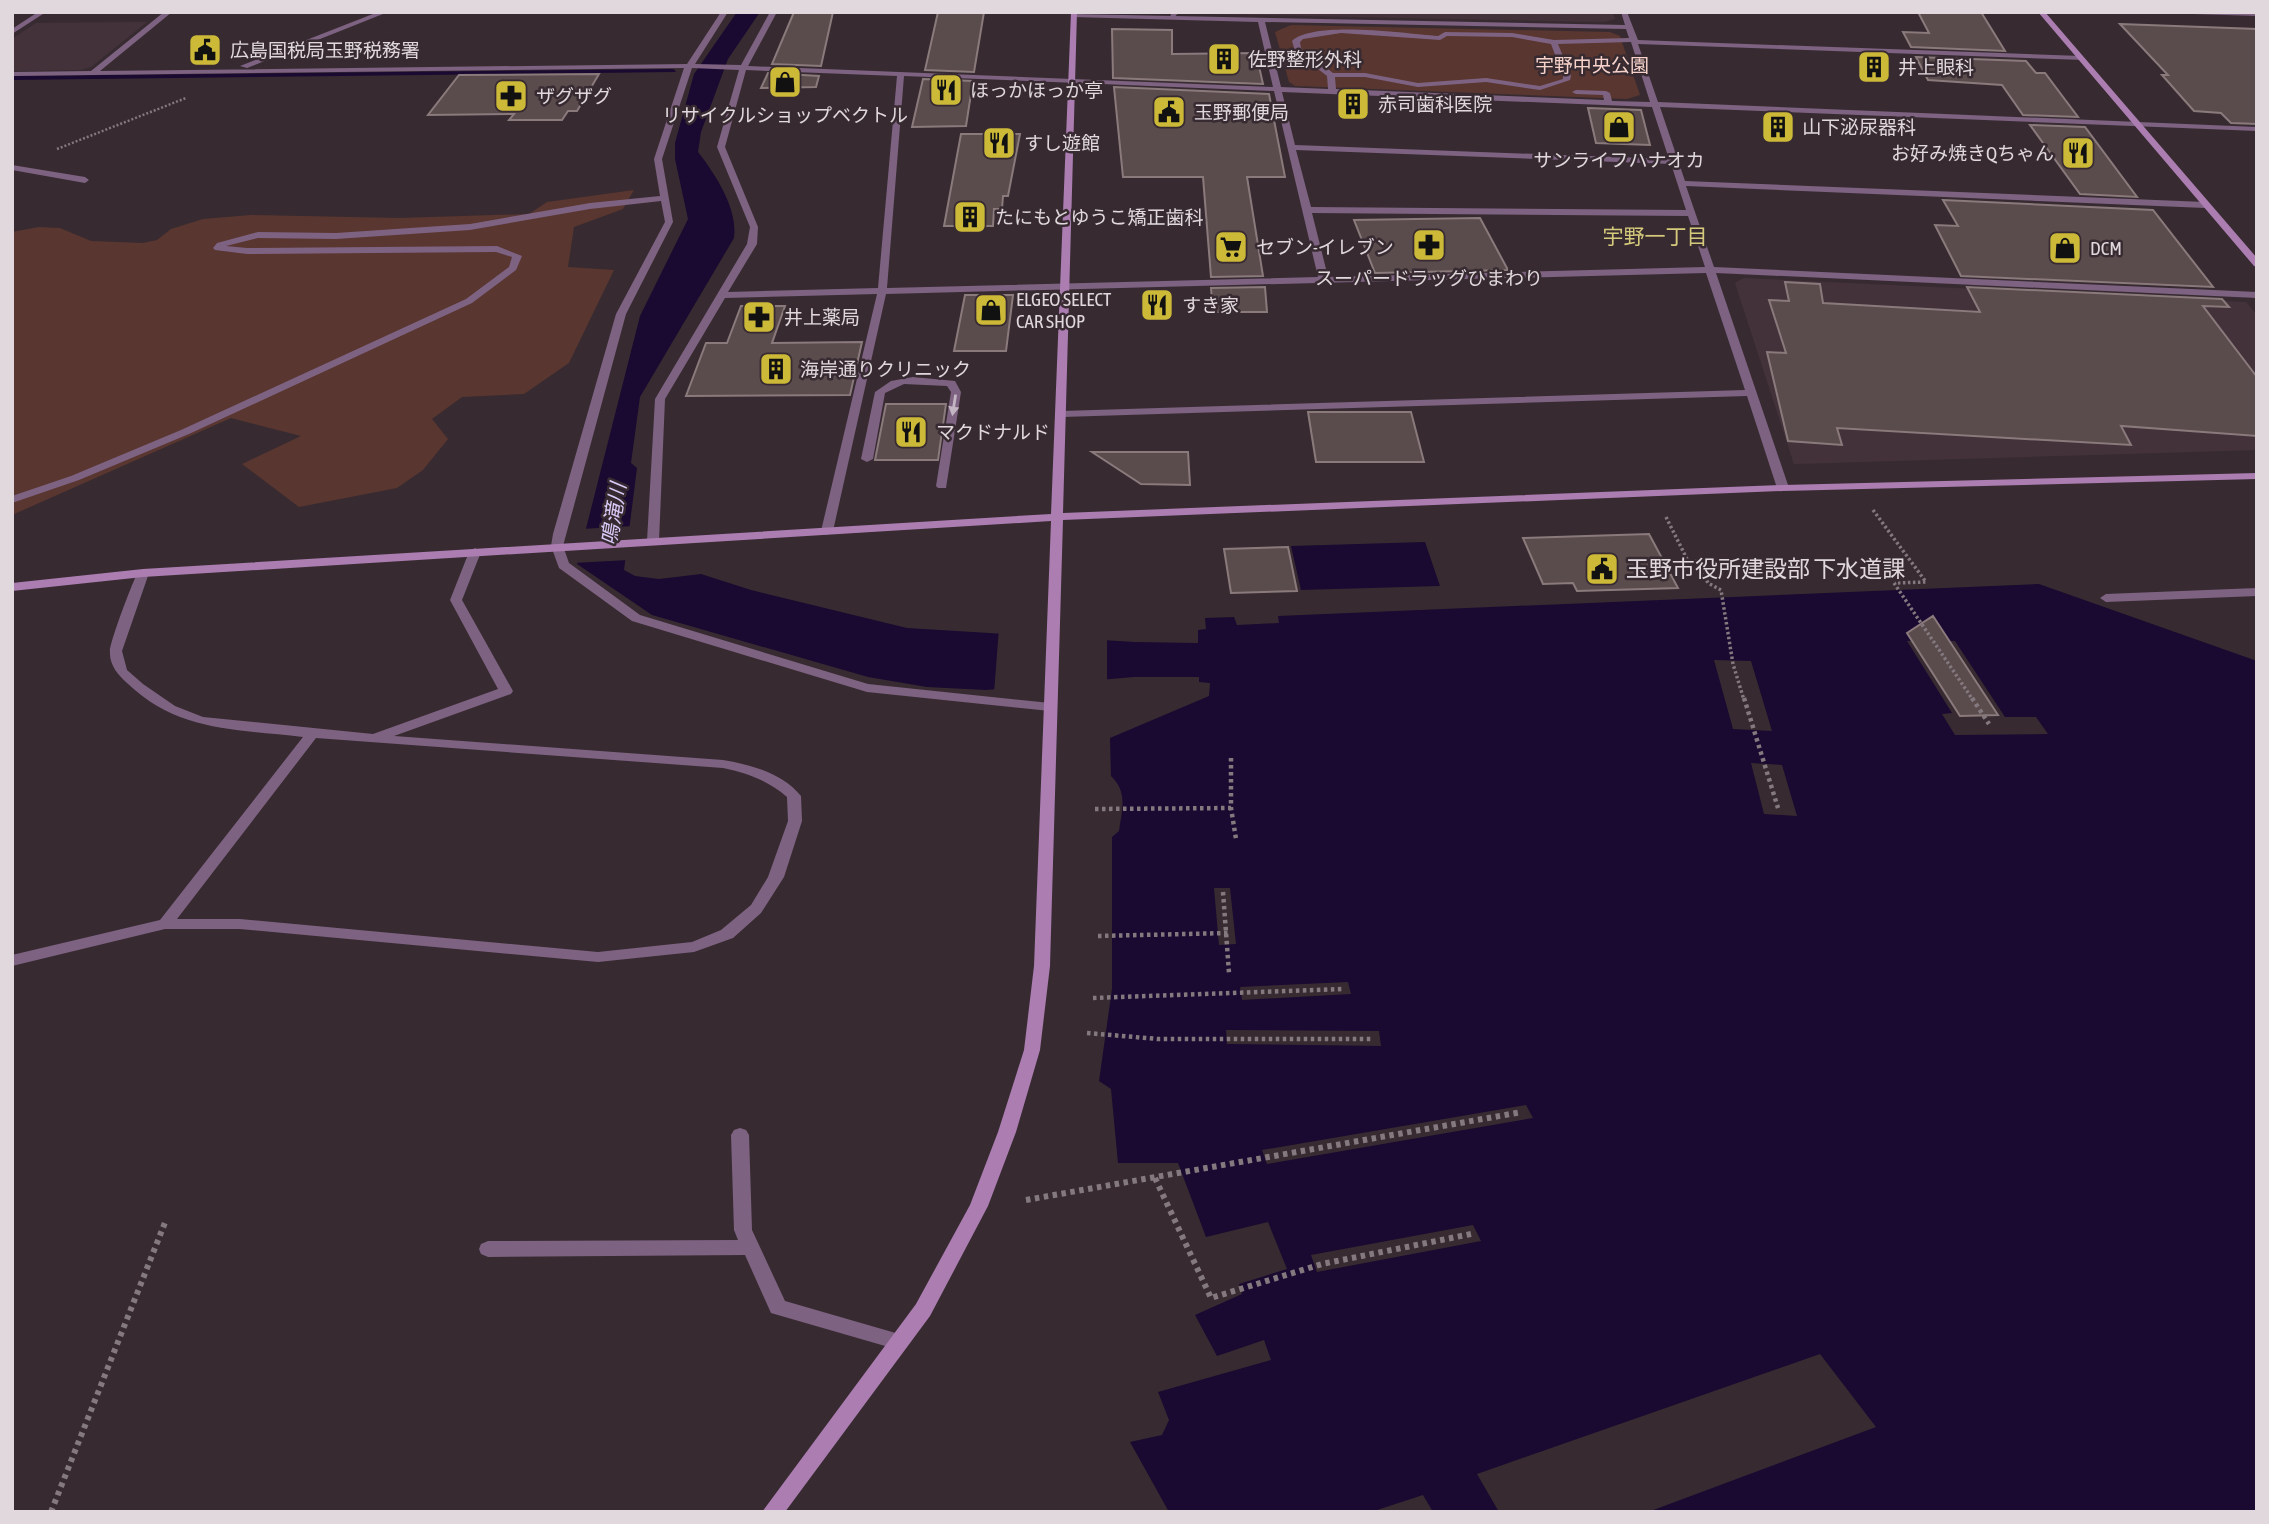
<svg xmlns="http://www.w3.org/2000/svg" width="2269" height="1524" viewBox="0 0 2269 1524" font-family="'Asap Condensed','Noto Sans JP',sans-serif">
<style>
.built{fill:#44323b}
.green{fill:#59362f}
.water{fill:#1a0930}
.pier{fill:#372b31}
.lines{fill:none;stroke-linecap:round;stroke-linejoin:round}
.stream{fill:#1a0930;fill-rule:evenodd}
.building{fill:#5a4b4d;stroke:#8a7a7c;stroke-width:2}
.path-far3{stroke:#83797e;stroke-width:2.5;stroke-dasharray:2 2;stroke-linecap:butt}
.path-far2{stroke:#83797e;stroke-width:3.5;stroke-dasharray:2.5 2.5;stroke-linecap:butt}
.path-far1{stroke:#83797e;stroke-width:4.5;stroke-dasharray:3.5 3.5;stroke-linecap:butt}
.path{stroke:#83797e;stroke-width:6;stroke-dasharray:4.5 4.5;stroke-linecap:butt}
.lane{fill:#7e6282;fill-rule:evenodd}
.street{fill:#7e6282;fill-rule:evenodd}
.secondary{fill:#ab7db1;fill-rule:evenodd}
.oneway{fill:#c3b5c1}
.labels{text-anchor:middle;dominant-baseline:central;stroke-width:5;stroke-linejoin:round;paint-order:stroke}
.far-poi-label{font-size:19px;fill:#e0d8dc;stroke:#372b31;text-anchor:start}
.far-park-label{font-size:19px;fill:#f6d2ca;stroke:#372b31}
.far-neighbourhood-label{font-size:21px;fill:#d5c97b;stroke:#372b31}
.far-water-label{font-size:21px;font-style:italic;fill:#d9cbf8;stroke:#372b31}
.poi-label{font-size:23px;fill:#e0d8dc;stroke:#372b31;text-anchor:start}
</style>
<rect width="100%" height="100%" fill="#372b31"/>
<path class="built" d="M1104,12H1613L1615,19L1604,22Z
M147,22L91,67L81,70L12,71V39L36,23Z
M1744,278L2246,302L2257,315V450L1794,464L1735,283Z"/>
<path class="green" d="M1291,25L1610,32L1620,36L1640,95L1627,99L1295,86L1289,82L1275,32Z
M634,190L623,209L574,227L568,267L614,270L569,363L524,394L462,397L432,419L448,439L423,470L397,488L299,507L242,464L301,436L231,418L12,515V232L39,227L60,228L91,241L143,243L157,240L171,229L203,219L251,215L399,218L529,214L547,202Z"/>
<path class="water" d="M737,12H760L728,59L701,132L698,152C716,175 738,209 734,238L640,397L631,463L637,468L624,570L635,576L659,579L701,574L751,590L907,628L1135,642L1198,643V630L1206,629L1205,618L1234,617L1237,625L1279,623L1278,616L2039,584L2257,661V1512H1648L1876,1427L1820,1354L1477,1474L1499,1512H1433L1423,1495L1371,1512H1169L1130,1442L1162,1435L1169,1420L1158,1392L1271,1360L1264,1340L1217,1356L1195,1315L1242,1294L1239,1284L1287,1269L1268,1222L1206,1237L1178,1163H1118L1111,1089L1099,1081L1112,989V837L1119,831C1122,810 1128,792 1111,776L1110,738L1209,696L1210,683L1199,682V677H1134L986,690L927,687L868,677L652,615L577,564L640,316L688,219L675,159V143L694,74Z
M1425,542L1440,586L1301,590L1291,546Z"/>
<path class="pier" d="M633,526L629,560L573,563L581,529Z
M999,628L1107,636V683L994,693Z
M1907,641H1955L2005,717H2036L2048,734L1955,735L1942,714L1952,713Z
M1714,660L1751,661L1772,731L1733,729Z
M1751,763L1782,765L1797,816L1764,814Z
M1214,888H1230L1236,944L1219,945Z
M1348,982L1351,994L1242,1000L1240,987Z
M1226,1030L1379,1031L1381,1046L1227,1044Z
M1526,1105L1533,1118L1267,1164L1262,1150Z
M1473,1225L1481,1241L1317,1272L1311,1255Z"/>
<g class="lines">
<path class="stream" d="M673,69L676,71L675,72L12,80V76Z"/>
</g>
<path class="building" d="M794,12H833L821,66L772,64Z
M938,12H984L974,72L925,70Z
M1918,12H1981L2005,51L1911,47L1903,32L1929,33Z
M2120,24L2257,29V124L2231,123L2221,113L2194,111L2162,75H2168Z
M1112,29L1172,30V54L1256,53L1263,84L1113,78Z
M1916,57L2026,61L2036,73H2045L2078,117L2023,115L2002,85L1928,80Z
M768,73L819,76L816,87L761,88Z
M599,74L577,111H568L562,120H509L514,114L428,115L459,75Z
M923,79L973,81L966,126L912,127Z
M1114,87L1269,94L1285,177H1247L1263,276L1211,277L1203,177H1123Z
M1588,108L1641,110L1650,145L1596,143Z
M2030,125L2085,127L2137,197L2080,194Z
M961,134H1020L1008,196H1003L1002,209H994L993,226H944Z
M1943,200L2153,210L2213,287L1961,276L1935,225L1958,226Z
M1480,218L1508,270L1375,273L1354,220Z
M1785,282L1820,284L1823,303L1980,312L1967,287L2222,299L2229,307L2203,306L2257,377V436L2121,426L2131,445L1837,428L1842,445L1788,441L1767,352L1786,353L1769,300L1789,301Z
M1265,287L1267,312H1213L1211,288Z
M965,295H1013L1006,351H954Z
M741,306H785L772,343L862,342L850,395L686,396L706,343H727Z
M886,404H946L938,460H875Z
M1308,412H1411L1424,462H1316Z
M1092,452H1188L1190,485L1141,484Z
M1649,534L1678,588L1577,591L1573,583L1543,584L1523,538Z
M1288,547L1297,591L1231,593L1224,549Z
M1933,616L1998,715L1960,716L1907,633Z"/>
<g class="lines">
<path class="path-far3" d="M57,149L186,98"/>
<path class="path-far2" d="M1873,510L1926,582L1895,583
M1666,517L1688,561H1697L1708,583L1721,590L1733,664L1744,700
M1894,583L1973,700"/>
<path class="path-far1" d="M1744,698L1778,808
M1972,698L1989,724
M1231,758V808L1236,839
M1095,809L1231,808
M1223,892L1229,973
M1098,936L1228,933
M1093,998L1344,989
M1087,1033L1158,1039H1372"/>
<path class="path" d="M1155,1178L1211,1298L1322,1264L1471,1234
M1026,1200L1522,1112
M51,1512L166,1220"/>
<path class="lane" d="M1172,12H1179L1173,19H1169Z
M12,165L85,177L89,180L85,183L12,170Z
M913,377L955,381L961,392L946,488H938L936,486L951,392L947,386L904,384L885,393L873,459L867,462L861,459L875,392L891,381Z
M2257,588V596L2106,602L2100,598L2106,594Z"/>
<path class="street" d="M38,12H46L12,34V29Z
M164,12H172L100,71L687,64L721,12H728L695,64L741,65L770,12H777L748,66L1273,87L1258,22L1072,17L1074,14L1625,25L1621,12H1627L1638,40L2081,56L2084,60L1638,44L1658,102L2257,127V131L1660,107L1685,181L2205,202L2209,205L2205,208L1686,186L1714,267L2257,292V298L1716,273L1789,488L1783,491L1777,488L1747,396L1062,417L1057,414L1062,411L1745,390L1706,273L886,294L833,531L827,535L821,531L877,294L725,298L665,399L659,541L653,545L647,541L655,399L747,244L750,227L717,147L739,70L692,68L662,159L673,222L626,314L563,546L569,563L640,615L868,684L1050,703L1057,707L1050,711L867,692L632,621L559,568L551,546L553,534L616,314L665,222L661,201L590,209L470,230L336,239L258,238L226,246L247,248L497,246L522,256L516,270L472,303L189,434L79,480L12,503V496L71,476L181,430L466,299L509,267L512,257L496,252L247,254L215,250L213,248L217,243L258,232L336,233L470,224L590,203L660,196L654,159L684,68L12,76V72L91,71ZM1265,22L1626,29L1629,38L1554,40L1512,33L1445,32L1438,36C1408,34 1314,20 1292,41L1295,51L1327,76L1328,89L1281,87ZM1341,33L1440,40L1447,36L1512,37L1551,44L1563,76V79L1540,86L1486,78L1418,83L1365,73H1333L1301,48L1300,42L1303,39ZM1631,42L1650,102L1612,101L1610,93L1606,91L1576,90L1572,92L1576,94L1603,95L1604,100L1336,89L1335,77H1365L1418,87L1486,82L1540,90L1570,80L1571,76L1558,44ZM746,70L897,76L878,288L728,292L757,244L758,227L725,147ZM904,76L1274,91L1318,277L887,288ZM1282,92L1652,107L1669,159L1295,145ZM1296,150L1671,164L1686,210L1311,207ZM1312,213L1688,216L1705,267L1328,277Z
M378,12H388L247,68L240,66Z
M2191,12H2257V16L2194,14Z
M475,548L481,552L462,600L513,691L511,694L394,736L723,760C752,765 782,773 801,796L802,821L784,877L761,913L733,938L694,952L598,962L240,929H165L12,966V955L160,920L303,737C236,729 178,732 127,683C118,675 109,665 110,651C110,642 133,580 139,570H147L149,573L122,651L127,670L143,684L175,706L203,717L373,734L498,689L450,600L469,552ZM316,738L723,768C748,773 768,781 787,797L788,821L768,877L751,905L721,930L692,942L598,952L240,919H177Z
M740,1128L746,1130L749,1135L752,1230L785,1301L906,1336L909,1342L906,1348L899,1350L771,1313L745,1255L488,1257L481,1254L479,1249L481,1244L488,1241L738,1240L734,1230L731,1135L734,1130Z"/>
<path class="secondary" d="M1071,12H1077L1063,513L1783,485L2257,473V479L1783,491L1063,520L1050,966L1040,1050L1016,1132L988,1206L930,1316L785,1512H762L916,1304L970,1205L998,1132L1024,1050L1034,966L1051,521L143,577L12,591V583L143,569L1051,514Z
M2038,12H2045L2257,258V267L2254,266Z"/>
</g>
<defs><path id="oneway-solid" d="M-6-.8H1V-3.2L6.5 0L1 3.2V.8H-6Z" transform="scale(1.75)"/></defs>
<use class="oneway" href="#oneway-solid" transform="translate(954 405) rotate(99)"/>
<defs>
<symbol id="civic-square" viewBox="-11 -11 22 22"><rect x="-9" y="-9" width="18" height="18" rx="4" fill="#ccb938" stroke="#372b31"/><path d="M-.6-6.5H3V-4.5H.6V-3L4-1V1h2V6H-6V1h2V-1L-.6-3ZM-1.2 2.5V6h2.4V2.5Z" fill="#111"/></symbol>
<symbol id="building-square" viewBox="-11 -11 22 22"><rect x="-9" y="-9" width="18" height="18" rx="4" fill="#ccb938" stroke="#372b31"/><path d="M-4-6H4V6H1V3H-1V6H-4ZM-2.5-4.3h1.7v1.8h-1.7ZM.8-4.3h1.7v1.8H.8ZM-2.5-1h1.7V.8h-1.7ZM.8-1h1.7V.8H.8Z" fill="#111"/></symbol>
<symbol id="shop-square" viewBox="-11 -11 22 22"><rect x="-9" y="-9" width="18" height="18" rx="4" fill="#ccb938" stroke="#372b31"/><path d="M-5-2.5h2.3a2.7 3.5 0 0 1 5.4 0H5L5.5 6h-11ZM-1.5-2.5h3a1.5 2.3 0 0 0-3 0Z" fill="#111"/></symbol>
<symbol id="restaurant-square" viewBox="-11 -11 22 22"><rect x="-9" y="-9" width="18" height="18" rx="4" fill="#ccb938" stroke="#372b31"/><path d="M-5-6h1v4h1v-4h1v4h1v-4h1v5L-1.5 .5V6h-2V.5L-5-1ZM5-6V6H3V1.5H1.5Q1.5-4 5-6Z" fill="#111"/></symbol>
<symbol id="pharmacy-square" viewBox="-11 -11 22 22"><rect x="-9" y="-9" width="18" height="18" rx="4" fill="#ccb938" stroke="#372b31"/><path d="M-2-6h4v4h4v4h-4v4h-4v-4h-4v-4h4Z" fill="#111"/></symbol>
<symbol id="supermarket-square" viewBox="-11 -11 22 22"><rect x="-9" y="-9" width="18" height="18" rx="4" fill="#ccb938" stroke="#372b31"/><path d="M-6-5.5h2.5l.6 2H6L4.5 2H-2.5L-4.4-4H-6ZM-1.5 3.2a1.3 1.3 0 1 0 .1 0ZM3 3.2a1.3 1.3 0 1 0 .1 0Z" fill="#111"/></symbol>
</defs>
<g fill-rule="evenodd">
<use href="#civic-square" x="186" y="31" width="38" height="38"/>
<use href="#building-square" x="1205" y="40" width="38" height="38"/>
<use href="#building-square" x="1855" y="48" width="38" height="38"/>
<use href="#shop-square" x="766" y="63" width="38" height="38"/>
<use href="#restaurant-square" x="927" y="71" width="38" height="38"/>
<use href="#pharmacy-square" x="492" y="77" width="38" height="38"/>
<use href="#building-square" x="1334" y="85" width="38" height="38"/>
<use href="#civic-square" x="1150" y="93" width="38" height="38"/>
<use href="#shop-square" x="1600" y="108" width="38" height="38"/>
<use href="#building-square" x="1759" y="108" width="38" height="38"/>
<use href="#restaurant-square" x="980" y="124" width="38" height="38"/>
<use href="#restaurant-square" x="2059" y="134" width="38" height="38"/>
<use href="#building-square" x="951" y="198" width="38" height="38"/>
<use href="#pharmacy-square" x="1410" y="226" width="38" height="38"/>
<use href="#supermarket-square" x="1212" y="228" width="38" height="38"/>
<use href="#shop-square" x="2046" y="229" width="38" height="38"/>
<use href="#restaurant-square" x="1138" y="286" width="38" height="38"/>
<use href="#shop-square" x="972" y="291" width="38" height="38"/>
<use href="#pharmacy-square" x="740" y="298" width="38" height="38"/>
<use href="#building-square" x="757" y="350" width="38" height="38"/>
<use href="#restaurant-square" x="892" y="413" width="38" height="38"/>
<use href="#civic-square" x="1583" y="550" width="38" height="38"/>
</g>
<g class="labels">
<g class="far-poi-label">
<text x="230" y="50">広島国税局玉野税務署</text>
<text x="1248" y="59">佐野整形外科</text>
<text x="1898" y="67">井上眼科</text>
<text x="970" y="90">ほっかほっか亭</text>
<text x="536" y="96">ザグザグ</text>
<text x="1378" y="104">赤司歯科医院</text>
<text x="1194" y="112">玉野郵便局</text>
<text x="785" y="115" text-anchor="middle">リサイクルショップベクトル</text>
<text x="1802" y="127">山下泌尿器科</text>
<text x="1024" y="143">すし遊館</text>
<text x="2054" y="153" text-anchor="end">お好み焼きQちゃん</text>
<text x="1619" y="160" text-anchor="middle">サンライフハナオカ</text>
<text x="995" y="217">たにもとゆうこ矯正歯科</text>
<text x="1256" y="247">セブン-イレブン</text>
<text x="2090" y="248">DCM</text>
<text x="1429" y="278" text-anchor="middle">スーパードラッグひまわり</text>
<text x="1016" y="299">ELGEO SELECT<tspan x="1016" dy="22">CAR SHOP</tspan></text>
<text x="1182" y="305">すき家</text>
<text x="784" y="317">井上薬局</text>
<text x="800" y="369">海岸通りクリニック</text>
<text x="936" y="432">マクドナルド</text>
</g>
<g class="far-park-label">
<text x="1592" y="65">宇野中央公園</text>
</g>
<g class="far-neighbourhood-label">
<text x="1655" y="236">宇野一丁目</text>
</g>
<g class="far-water-label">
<text transform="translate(613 514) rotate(-81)">鳴滝川</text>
</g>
<g class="poi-label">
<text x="1626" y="569">玉野市役所建設部 下水道課</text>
</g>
</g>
<rect width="2269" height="1524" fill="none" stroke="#e0d8dc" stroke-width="28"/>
</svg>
